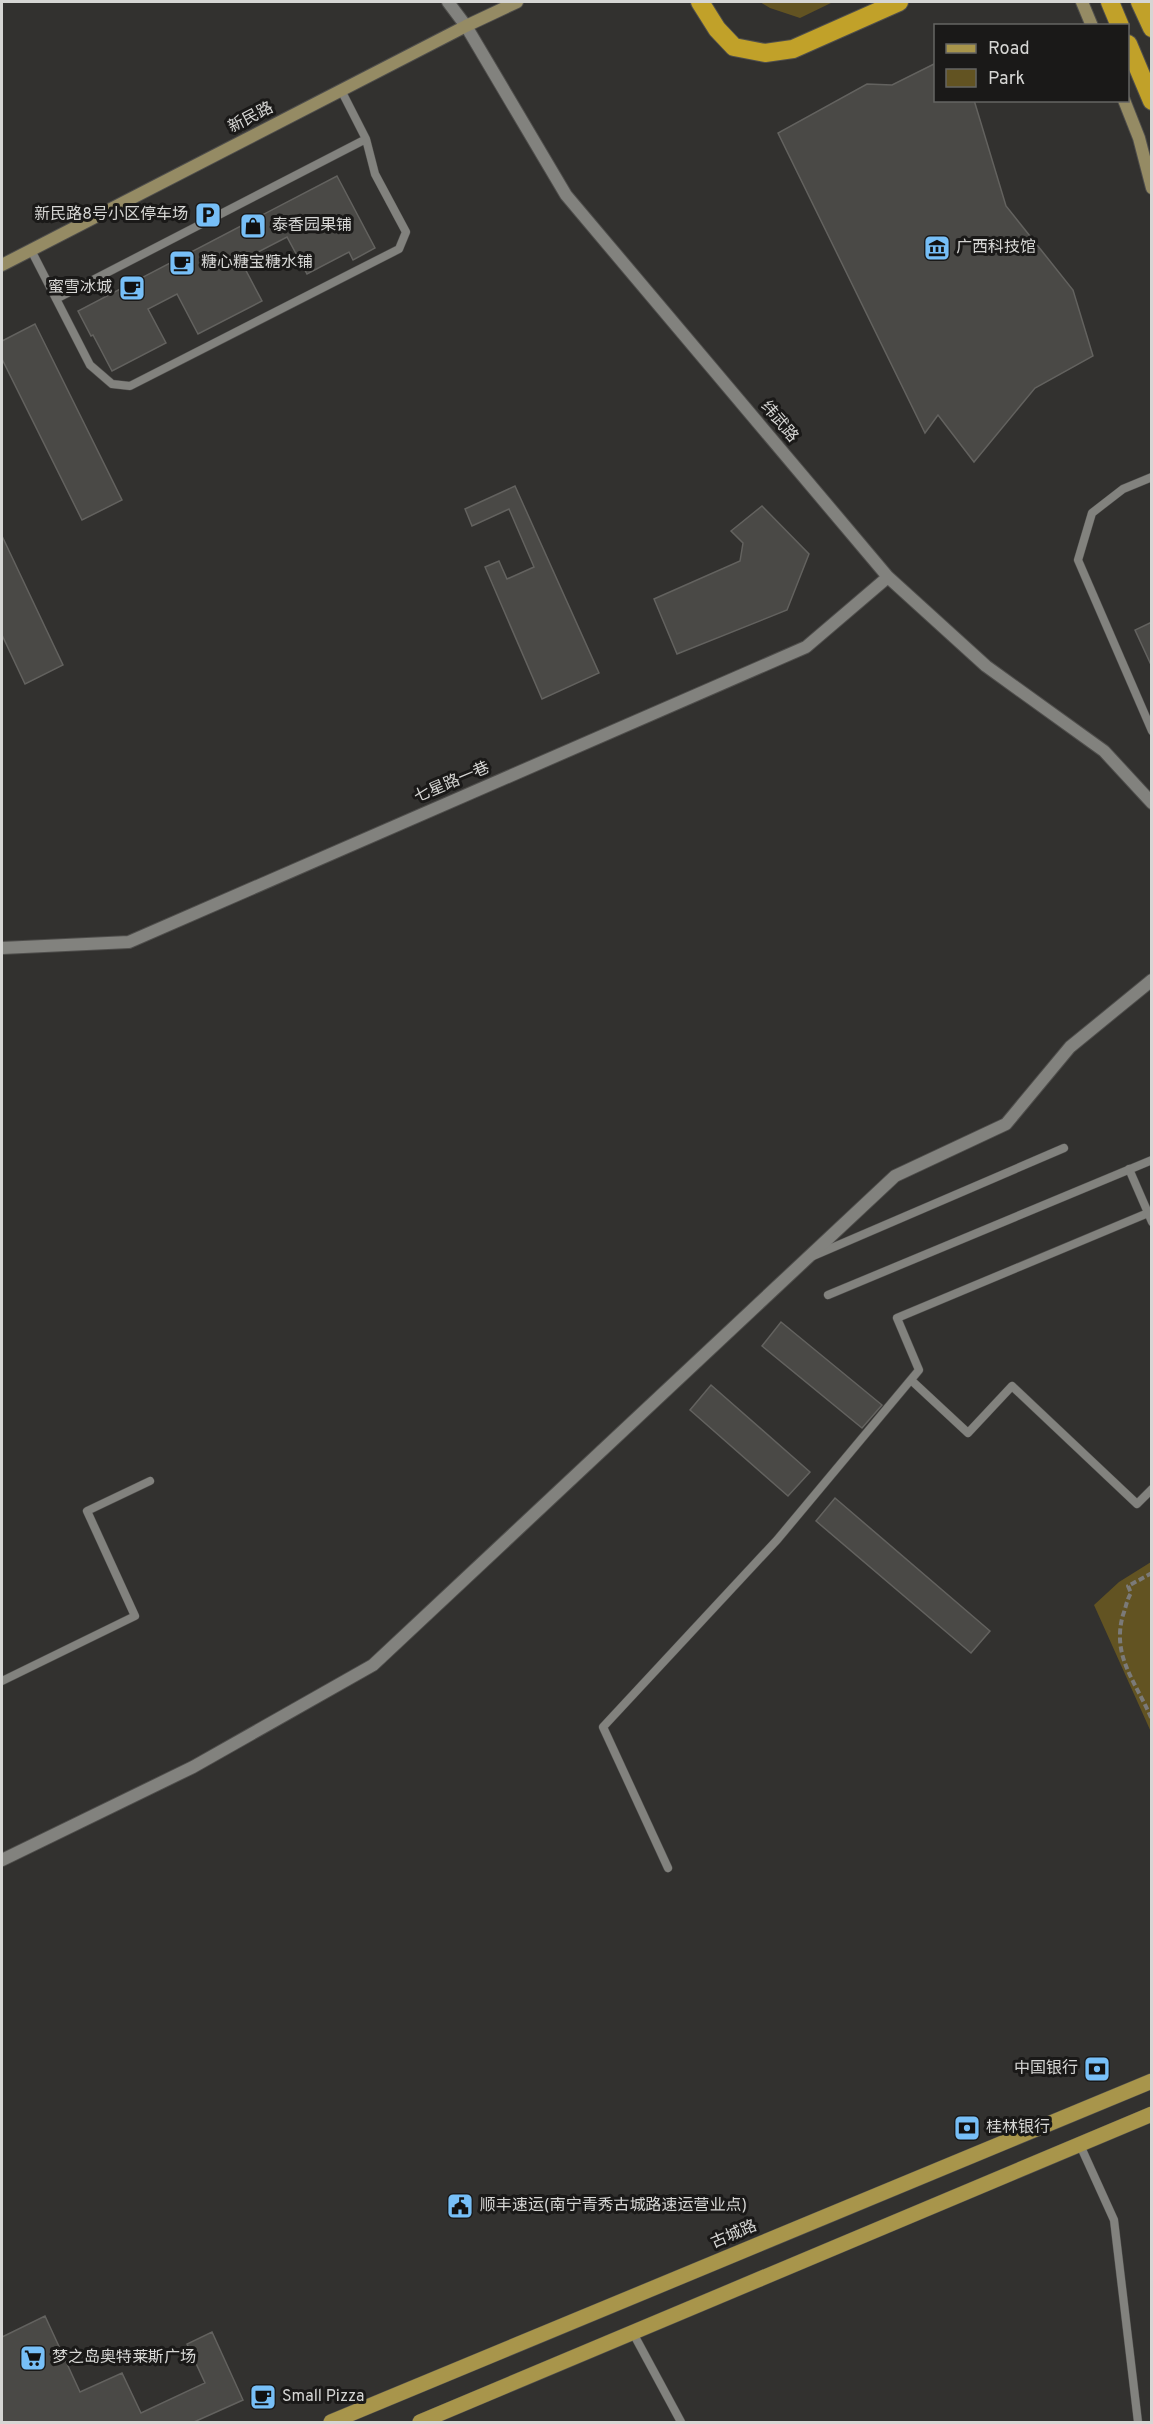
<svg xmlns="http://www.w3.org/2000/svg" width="1153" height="2424" viewBox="0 0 1153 2424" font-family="Overpass,'Noto Sans SC',sans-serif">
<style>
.green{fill:#625322}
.building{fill:#4a4946;stroke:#63625f;stroke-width:1.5}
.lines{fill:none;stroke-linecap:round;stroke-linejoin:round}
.lane-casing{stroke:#4f4e4c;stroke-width:9}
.street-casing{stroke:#4f4e4c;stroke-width:14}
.secondary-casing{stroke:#4f4e4c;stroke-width:14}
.primary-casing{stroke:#4f4e4c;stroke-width:16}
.highway-casing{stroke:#4f4e4c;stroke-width:20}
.path{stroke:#7b7a78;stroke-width:4;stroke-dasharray:6 3;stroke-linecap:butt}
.lane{stroke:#82827e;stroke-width:8}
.street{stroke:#82827e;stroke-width:12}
.secondary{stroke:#958b64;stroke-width:12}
.primary{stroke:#a8954b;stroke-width:15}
.highway{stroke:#c1a129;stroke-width:18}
.labels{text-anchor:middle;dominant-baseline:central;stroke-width:6;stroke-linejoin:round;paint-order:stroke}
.street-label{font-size:16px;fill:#d6d6d4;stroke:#1a1918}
.poi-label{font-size:16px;fill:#d6d6d4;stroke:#1a1918;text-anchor:start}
</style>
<rect width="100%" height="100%" fill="#32312f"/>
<path class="green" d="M760,2H833L800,18L770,8Z
M1151,1562V1732L1094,1605L1119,1582Z"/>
<path class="building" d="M936,63V100H974L1006,206L1073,290L1093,356L1035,388L974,462L938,415L925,433L778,133L867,84L892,85Z
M337,176L375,248L353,260L349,252L307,274L287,237L241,261L262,301L198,334L177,294L148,309L166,343L112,371L93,335L91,336L78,311Z
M35,324L122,500L82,520L2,359V341Z
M515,486L599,673L542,699L485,567L499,561L507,579L534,567L509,509L472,526L465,509Z
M762,506L809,554L787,610L677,654L654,599L740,561L743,543L731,531Z
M2,536L63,665L25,684L2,635Z
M1152,622V667L1135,630Z
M781,1322L882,1405L862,1428L762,1346Z
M711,1385L810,1472L788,1496L690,1410Z
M835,1498L990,1631L971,1653L816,1521Z
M45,2316L80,2392L122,2373L141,2413L205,2383L187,2344L212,2332L243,2400L194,2422H2V2337Z"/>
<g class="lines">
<defs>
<path id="lane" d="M31,250L90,365L112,384L130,386L399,249L406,232L375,174L366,139L341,90
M56,299L366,139
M1152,477L1123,489L1092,513L1078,560L1152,731
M1129,1169L1152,1222
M813,1256L1064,1148
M828,1295L1152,1160
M911,1380L968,1433L1012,1386L1137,1504L1152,1489
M2,1681L135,1616L87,1511L150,1481
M668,1868L603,1727L777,1540L919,1370L897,1318L1148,1213
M1080,2145L1114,2220L1138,2422
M633,2333L681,2422"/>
<path id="street" d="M448,2L466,26L566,195L888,577L986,666L1104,751L1152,803
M2,948L129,942L806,647L888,577
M2,1860L193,1767L373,1665L895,1176L1006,1124L1070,1047L1152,980"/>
<path id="secondary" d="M1082,2L1092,26
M1124,100L1139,138L1152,188
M2,265L466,26L517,2"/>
<path id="primary" d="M331,2422L1152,2081
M420,2422L1152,2114"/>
<path id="highway" d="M700,2L717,29L734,47L765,53L793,49L899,2
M1110,2L1120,26
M1140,2L1152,28
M1128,44L1152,101"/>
</defs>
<use href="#lane" class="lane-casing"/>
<use href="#street" class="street-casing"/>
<use href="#secondary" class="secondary-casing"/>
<use href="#primary" class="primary-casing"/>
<use href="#highway" class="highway-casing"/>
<path class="path" d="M1152,1573L1128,1586L1131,1593C1127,1599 1126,1607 1123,1615C1111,1657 1137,1683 1152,1720"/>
<use href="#lane" class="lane"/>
<use href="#street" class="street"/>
<use href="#secondary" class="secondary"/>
<use href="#primary" class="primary"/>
<use href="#highway" class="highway"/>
</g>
<defs>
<symbol id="parking-square" viewBox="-11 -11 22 22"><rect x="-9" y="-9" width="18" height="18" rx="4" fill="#77bff7" stroke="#1a1918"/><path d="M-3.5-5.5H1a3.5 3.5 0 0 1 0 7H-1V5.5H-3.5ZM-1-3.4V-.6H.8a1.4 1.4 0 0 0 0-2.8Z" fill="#111"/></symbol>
<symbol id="shop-square" viewBox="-11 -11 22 22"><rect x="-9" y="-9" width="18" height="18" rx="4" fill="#77bff7" stroke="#1a1918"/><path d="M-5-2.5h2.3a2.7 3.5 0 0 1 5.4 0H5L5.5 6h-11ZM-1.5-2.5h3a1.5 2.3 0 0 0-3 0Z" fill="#111"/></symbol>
<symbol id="museum-square" viewBox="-11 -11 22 22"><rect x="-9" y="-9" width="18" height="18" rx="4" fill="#77bff7" stroke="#1a1918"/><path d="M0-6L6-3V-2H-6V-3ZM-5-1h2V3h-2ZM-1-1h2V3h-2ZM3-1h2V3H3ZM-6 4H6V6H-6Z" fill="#111"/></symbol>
<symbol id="cafe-square" viewBox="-11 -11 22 22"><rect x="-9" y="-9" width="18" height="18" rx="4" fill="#77bff7" stroke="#1a1918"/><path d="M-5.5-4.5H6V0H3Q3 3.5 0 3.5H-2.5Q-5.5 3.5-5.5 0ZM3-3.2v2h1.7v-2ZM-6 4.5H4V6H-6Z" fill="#111"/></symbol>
<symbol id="bank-square" viewBox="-11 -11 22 22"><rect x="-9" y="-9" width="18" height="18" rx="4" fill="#77bff7" stroke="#1a1918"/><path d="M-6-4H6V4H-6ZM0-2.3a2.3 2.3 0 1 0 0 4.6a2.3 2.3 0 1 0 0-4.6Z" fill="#111"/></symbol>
<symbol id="civic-square" viewBox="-11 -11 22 22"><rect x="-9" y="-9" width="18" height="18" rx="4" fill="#77bff7" stroke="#1a1918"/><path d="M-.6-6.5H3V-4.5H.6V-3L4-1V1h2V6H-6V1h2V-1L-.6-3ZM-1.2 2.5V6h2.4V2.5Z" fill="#111"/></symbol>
<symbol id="supermarket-square" viewBox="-11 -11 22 22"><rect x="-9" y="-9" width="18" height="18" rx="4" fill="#77bff7" stroke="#1a1918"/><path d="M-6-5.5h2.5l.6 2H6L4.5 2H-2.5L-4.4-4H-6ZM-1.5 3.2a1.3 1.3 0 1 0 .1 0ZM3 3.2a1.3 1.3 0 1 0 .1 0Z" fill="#111"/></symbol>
</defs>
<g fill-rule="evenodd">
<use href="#parking-square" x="193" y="200" width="30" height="30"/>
<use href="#shop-square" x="238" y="211" width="30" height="30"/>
<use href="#museum-square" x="922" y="233" width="30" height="30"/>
<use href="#cafe-square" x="167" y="248" width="30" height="30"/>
<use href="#cafe-square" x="117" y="273" width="30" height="30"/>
<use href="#bank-square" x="1082" y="2054" width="30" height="30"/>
<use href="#bank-square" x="952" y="2113" width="30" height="30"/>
<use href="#civic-square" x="445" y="2191" width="30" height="30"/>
<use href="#supermarket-square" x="18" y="2343" width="30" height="30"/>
<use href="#cafe-square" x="248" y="2382" width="30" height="30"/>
</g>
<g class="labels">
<g class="street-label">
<text transform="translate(251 118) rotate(-27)">新民路</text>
<text transform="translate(779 422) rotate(50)">纬武路</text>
<text transform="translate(452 783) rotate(-23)">七星路一巷</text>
<text transform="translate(734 2235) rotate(-23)">古城路</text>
</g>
<g class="poi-label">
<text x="188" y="215" text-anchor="end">新民路8号小区停车场</text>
<text x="272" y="226">泰香园果铺</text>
<text x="956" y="248">广西科技馆</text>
<text x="201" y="263">糖心糖宝糖水铺</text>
<text x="112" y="288" text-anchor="end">蜜雪冰城</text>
<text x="1078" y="2069" text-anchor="end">中国银行</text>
<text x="986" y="2128">桂林银行</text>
<text x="480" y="2206">顺丰速运(南宁青秀古城路速运营业点)</text>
<text x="52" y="2358">梦之岛奥特莱斯广场</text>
<text x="282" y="2397">Small Pizza</text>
</g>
</g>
<rect width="1153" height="2424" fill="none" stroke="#d6d6d4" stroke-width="6"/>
<rect x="934" y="24" width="195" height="78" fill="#1a1918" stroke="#656563" stroke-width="1.5"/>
<rect x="946" y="44" width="30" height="9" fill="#a8954b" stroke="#656563" stroke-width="1.5"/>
<text x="988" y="54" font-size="18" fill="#d6d6d4">Road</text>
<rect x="946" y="69" width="30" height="18" fill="#625322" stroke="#656563" stroke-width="1.5"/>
<text x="988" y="84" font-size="18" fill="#d6d6d4">Park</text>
</svg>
